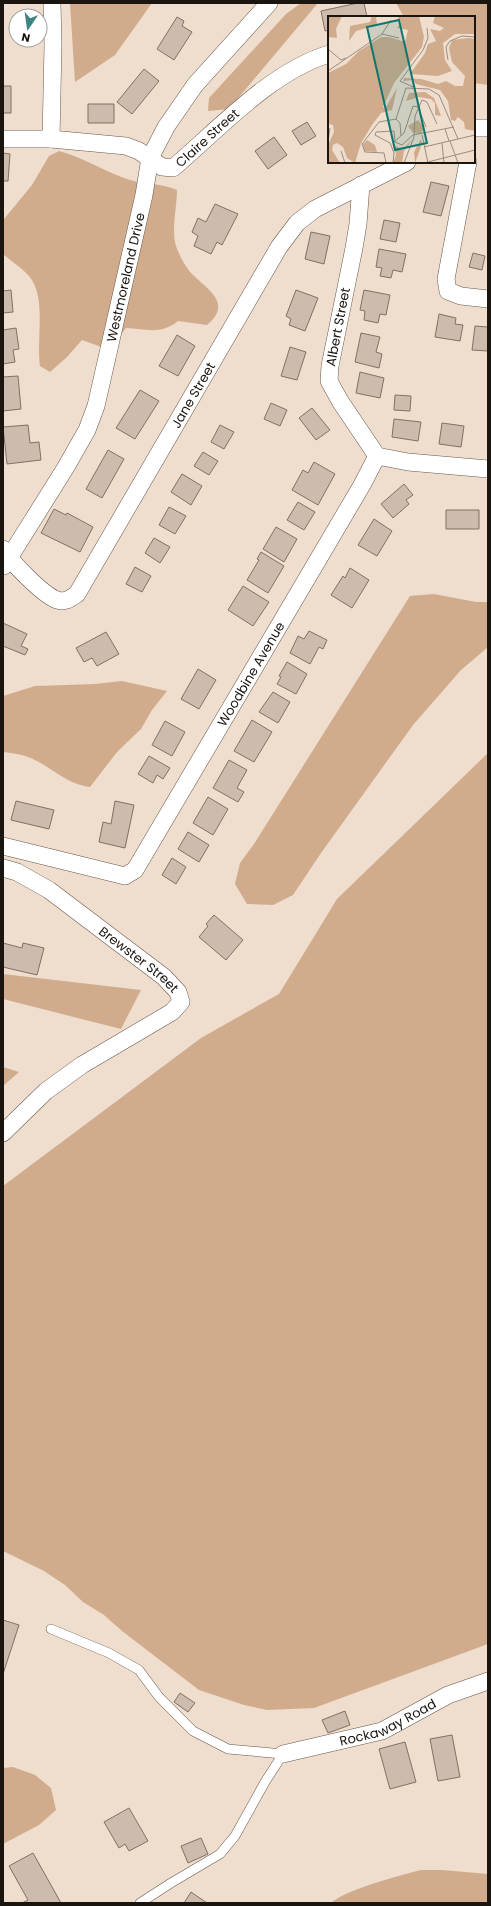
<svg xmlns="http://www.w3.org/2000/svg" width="491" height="1906" viewBox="0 0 491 1906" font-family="Poppins,sans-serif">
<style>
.green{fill:#d0ac8d}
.building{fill:#cdbcad;stroke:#817163}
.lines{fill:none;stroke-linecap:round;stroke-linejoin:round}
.lane-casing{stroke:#67574a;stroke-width:10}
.street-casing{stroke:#67574a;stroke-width:18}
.lane{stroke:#fff;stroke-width:9}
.street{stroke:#fff;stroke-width:17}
.labels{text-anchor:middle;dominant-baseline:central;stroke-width:4;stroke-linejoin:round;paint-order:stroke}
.street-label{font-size:13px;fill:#1b1510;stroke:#fff}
.inset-road{fill:none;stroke:#9a8d82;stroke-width:1}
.view{fill:#0f766e;fill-opacity:0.15;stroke:#0f766e;stroke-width:2}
.inset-edge{fill:none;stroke:#1b1510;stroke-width:2}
</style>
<rect width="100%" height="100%" fill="#efddce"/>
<path class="green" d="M70,3H152L115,55L75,82Z
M301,3H318L229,109L208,111L209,98L286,14Z
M396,3H488V85L474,83V17H404Z
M59,151C83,157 105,172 130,180C146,185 161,183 177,190C177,208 171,229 176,246C179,255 186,268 193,275C210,291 232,304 207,325L178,321C161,335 146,329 126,328L116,341L104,348L82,340L67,357L50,372L40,366C36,339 47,297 29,276C22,268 11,261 3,254L4,219L32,185L49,156Z
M434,594L476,602H488V647L461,670L413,725L321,853L293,895L273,905L247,904L235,884L240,863L254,844L410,596Z
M122,681L167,691L152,710L141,729L117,752L90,787C65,784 50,765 28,757C20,754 11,753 3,752V696L35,686L95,684Z
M488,753V1644L314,1708L267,1710L244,1705L199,1690L122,1631L104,1615L83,1602L65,1585L44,1571L3,1551V1186L201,1038L279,994L337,899Z
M3,974L141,990L121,1029L3,999Z
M3,1067L19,1072L3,1086Z
M13,1767L35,1775L51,1788L56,1810L39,1825L3,1844V1768Z
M421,1870H442L488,1874V1903H331C345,1890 401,1875 421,1870Z"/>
<path class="building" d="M358,3H364L367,17H329V30L325,31L321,11Z
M177,17L184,21L182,26L192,32L174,60L157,49Z
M144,69L159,81L132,114L117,102Z
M3,86H11V113H3Z
M88,104H114V123H88Z
M307,122L316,136L301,145L292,131Z
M274,137L287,155L268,169L255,151Z
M3,153L10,154L8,181H3Z
M431,182L449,186L441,216L423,212Z
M215,204L238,214L222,245L217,242L211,254L194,246L198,236L192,232L198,218L206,222Z
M384,220L400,223L396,242L380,239Z
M311,232L330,236L324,264L305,259Z
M379,249L406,254L402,272L393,270L391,278L380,276L382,268L376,267Z
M473,253L485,256L482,270L469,267Z
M11,290L13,312L3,313V291Z
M296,290L318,298L305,331L289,325L291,319L286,316Z
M364,290L390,295L386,315L380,314L378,323L364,320L365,311L360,310Z
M439,314L456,318L455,324L463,325L460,341L435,337Z
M475,326L488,327V351L472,350Z
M16,328L19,349L13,350L15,362L3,364V330Z
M361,333L380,337L376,352L382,354L379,368L355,362Z
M177,335L195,346L178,376L159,366Z
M290,347L306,352L297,380L281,376Z
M360,372L384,378L380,398L356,393Z
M18,376L21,409L3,411V377Z
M140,390L159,401L135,439L116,428Z
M395,395L411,396L410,411L394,410Z
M271,403L287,410L280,426L264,419Z
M312,408L330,430L316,440L299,418Z
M394,419L421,422L418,441L392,437Z
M442,423L464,426L461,447L439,444Z
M28,425L30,443L39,442L41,460L7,464L3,427Z
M220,425L234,432L224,449L211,442Z
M108,450L124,459L102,498L86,489Z
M203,452L218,461L209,475L194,466Z
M314,462L335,474L318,505L292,490L303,470L308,473Z
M182,474L202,486L191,505L171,492Z
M404,484L413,495L406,500L409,504L393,518L381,504Z
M298,502L315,512L304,530L287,520Z
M169,507L186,516L175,534L159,525Z
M54,509L66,515L67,513L93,527L80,552L41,533Z
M446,510H479V529H446Z
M374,519L392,531L377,556L358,545Z
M276,527L297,539L284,562L263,549Z
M154,538L170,547L160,563L145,553Z
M261,552L284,566L268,593L247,580L259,560L257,559Z
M135,567L151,576L142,592L126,584Z
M350,568L369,580L352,608L331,595L343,576L345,578Z
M243,586L269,602L253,626L228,610Z
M3,623L27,634L21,646L28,649L25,655L3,646Z
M309,631L327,640L323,649L319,647L310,664L290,653L298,636L304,639Z
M106,632L119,654L97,666L92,658L84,662L76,648Z
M287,662L307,674L296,694L277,684L281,677L279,676Z
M198,669L216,680L199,709L181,699Z
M273,692L290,702L278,723L259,712Z
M252,720L272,732L254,762L234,751Z
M165,721L185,732L172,756L152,745Z
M149,756L170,768L163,779L157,775L153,783L138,774Z
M229,760L247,770L237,788L244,792L238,802L213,788Z
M208,797L228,809L213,835L193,823Z
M16,801L54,810L49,829L11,820Z
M115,801L134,805L125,848L99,842L103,822L111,824Z
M188,832L209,845L199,862L178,849Z
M172,858L186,867L176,884L162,875Z
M214,915L243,940L226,960L199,937L208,926L206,924Z
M3,943L22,948L23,943L44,948L37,975L3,967Z
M3,1620L19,1625L3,1674Z
M180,1693L195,1703L188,1712L174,1702Z
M345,1711L350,1725L328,1733L322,1720Z
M452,1735L460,1777L438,1781L430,1739Z
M405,1742L416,1782L390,1789L379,1749Z
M129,1808L148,1841L129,1851L125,1844L119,1848L104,1822Z
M201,1838L208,1854L188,1863L181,1846Z
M33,1853L61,1903H22L28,1900L9,1866Z
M191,1892L207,1903H184Z"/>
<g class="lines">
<defs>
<path id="lane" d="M51,1629L109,1653L139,1670L159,1697L193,1731L228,1749L283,1754L265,1782L235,1836L220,1854L171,1883L140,1903"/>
<g id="street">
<path d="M474,128H488"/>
<path id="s1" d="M3,139H51L126,146L139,151L162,167L173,168C219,129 270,72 329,54"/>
<path d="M51,139L53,45L52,3"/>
<path d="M468,162L446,279L448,291L461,296L488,299"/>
<path d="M361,185L358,224L354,248L330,366L329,381L340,401L377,456"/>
<path d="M377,456L408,462L488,469"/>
<path id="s2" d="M3,549C11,562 43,595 57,600C65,603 71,598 77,594L279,247L297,223L315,209L407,162"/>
<path id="s3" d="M4,566L66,467L87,430L96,406L144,195L150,158L166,127L195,85L269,3"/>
<path id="s4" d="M3,846L125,876L135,870L362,485L377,456"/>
<path id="s5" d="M3,868L17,872L49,890L164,977L178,992L181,1002L172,1012L82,1065L46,1091L3,1133"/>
<path id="s6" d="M283,1754L382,1731L448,1695L488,1681"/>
</g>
</defs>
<use href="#lane" class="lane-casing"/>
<use href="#street" class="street-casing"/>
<use href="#lane" class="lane"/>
<use href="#street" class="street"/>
</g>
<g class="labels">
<g class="street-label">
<text stroke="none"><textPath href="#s1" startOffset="222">Claire Street</textPath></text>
<text stroke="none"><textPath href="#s3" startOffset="317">Westmoreland Drive</textPath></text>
<text transform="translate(338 327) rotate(-79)">Albert Street</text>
<text stroke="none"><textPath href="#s2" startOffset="327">Jane Street</textPath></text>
<text stroke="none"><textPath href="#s4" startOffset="365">Woodbine Avenue</textPath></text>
<text stroke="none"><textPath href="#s5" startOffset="165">Brewster Street</textPath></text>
<text stroke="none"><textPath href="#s6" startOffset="110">Rockaway Road</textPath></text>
</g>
</g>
<g transform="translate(328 16)">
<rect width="147" height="147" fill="#efddce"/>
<path d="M0,0H14L8,13L9,22L0,21ZM44,0H48L49,9L28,15L21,25L22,10L42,6ZM69,0H91L96,21L94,31L66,67L55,91L57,93L69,72L64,94L53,97L44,109L33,127L27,147L19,142L15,131L9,127L5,129L4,134L12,147H0V129L6,116L5,109L1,108L0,57L18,48L31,35L53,21H61L77,26L80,14L69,12L73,6ZM107,0H147V18H127L115,27L117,44L124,55L110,60L82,58L97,37L100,28L108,25L102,13L112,15L116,12L105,7ZM140,22L147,23V115L137,113L136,106L130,101L127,105L123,104L120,85L112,74L88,68L85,64L75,65L76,62L93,63L110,68L118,65L127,70H135L137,60L124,46L121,32L124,24ZM97,76L106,82L113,100L107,99V87L103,83L91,81L78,85L81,77ZM90,104L96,111L93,118L85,117L80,110ZM84,123L80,130L76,135L74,147H65L68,139L66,129L75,134ZM93,123L94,128L87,147L86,136ZM39,124L47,129L49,136L36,135L35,128Z" fill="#d0ac8d"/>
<path class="inset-road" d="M54,18L63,4M0,33L13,44L18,42M120,44L118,31L122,25L134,20L147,21M0,55L54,18L71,22M85,71L72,65L95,34L100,22L99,12M90,91L98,111M68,103L78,72L101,73L111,79L130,123M68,103L72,107L73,120M117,113L121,125M94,119L100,147M122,125L130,147M0,126L2,112M66,126L76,117L85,90L90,91M114,127L116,147M96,131L147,119M13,135L17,147M58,147L56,137L37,136L34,128L51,106L68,103M65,147L66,137L62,127L47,119L48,116L66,115L67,126L74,129L85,119L126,111M76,147L86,121L87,100L94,84L99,86L109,108M96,147L147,134"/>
<path class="view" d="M71,4L99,127L67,134L39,11Z"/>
<rect width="147" height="147" class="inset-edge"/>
</g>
<rect width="491" height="1906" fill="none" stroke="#1b1510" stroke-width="8"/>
<g transform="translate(28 28) rotate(193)"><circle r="19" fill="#ffffff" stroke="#a4a19f"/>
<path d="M0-3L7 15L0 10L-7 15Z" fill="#3d8583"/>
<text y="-6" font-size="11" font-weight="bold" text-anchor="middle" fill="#1b1510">N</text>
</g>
</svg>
